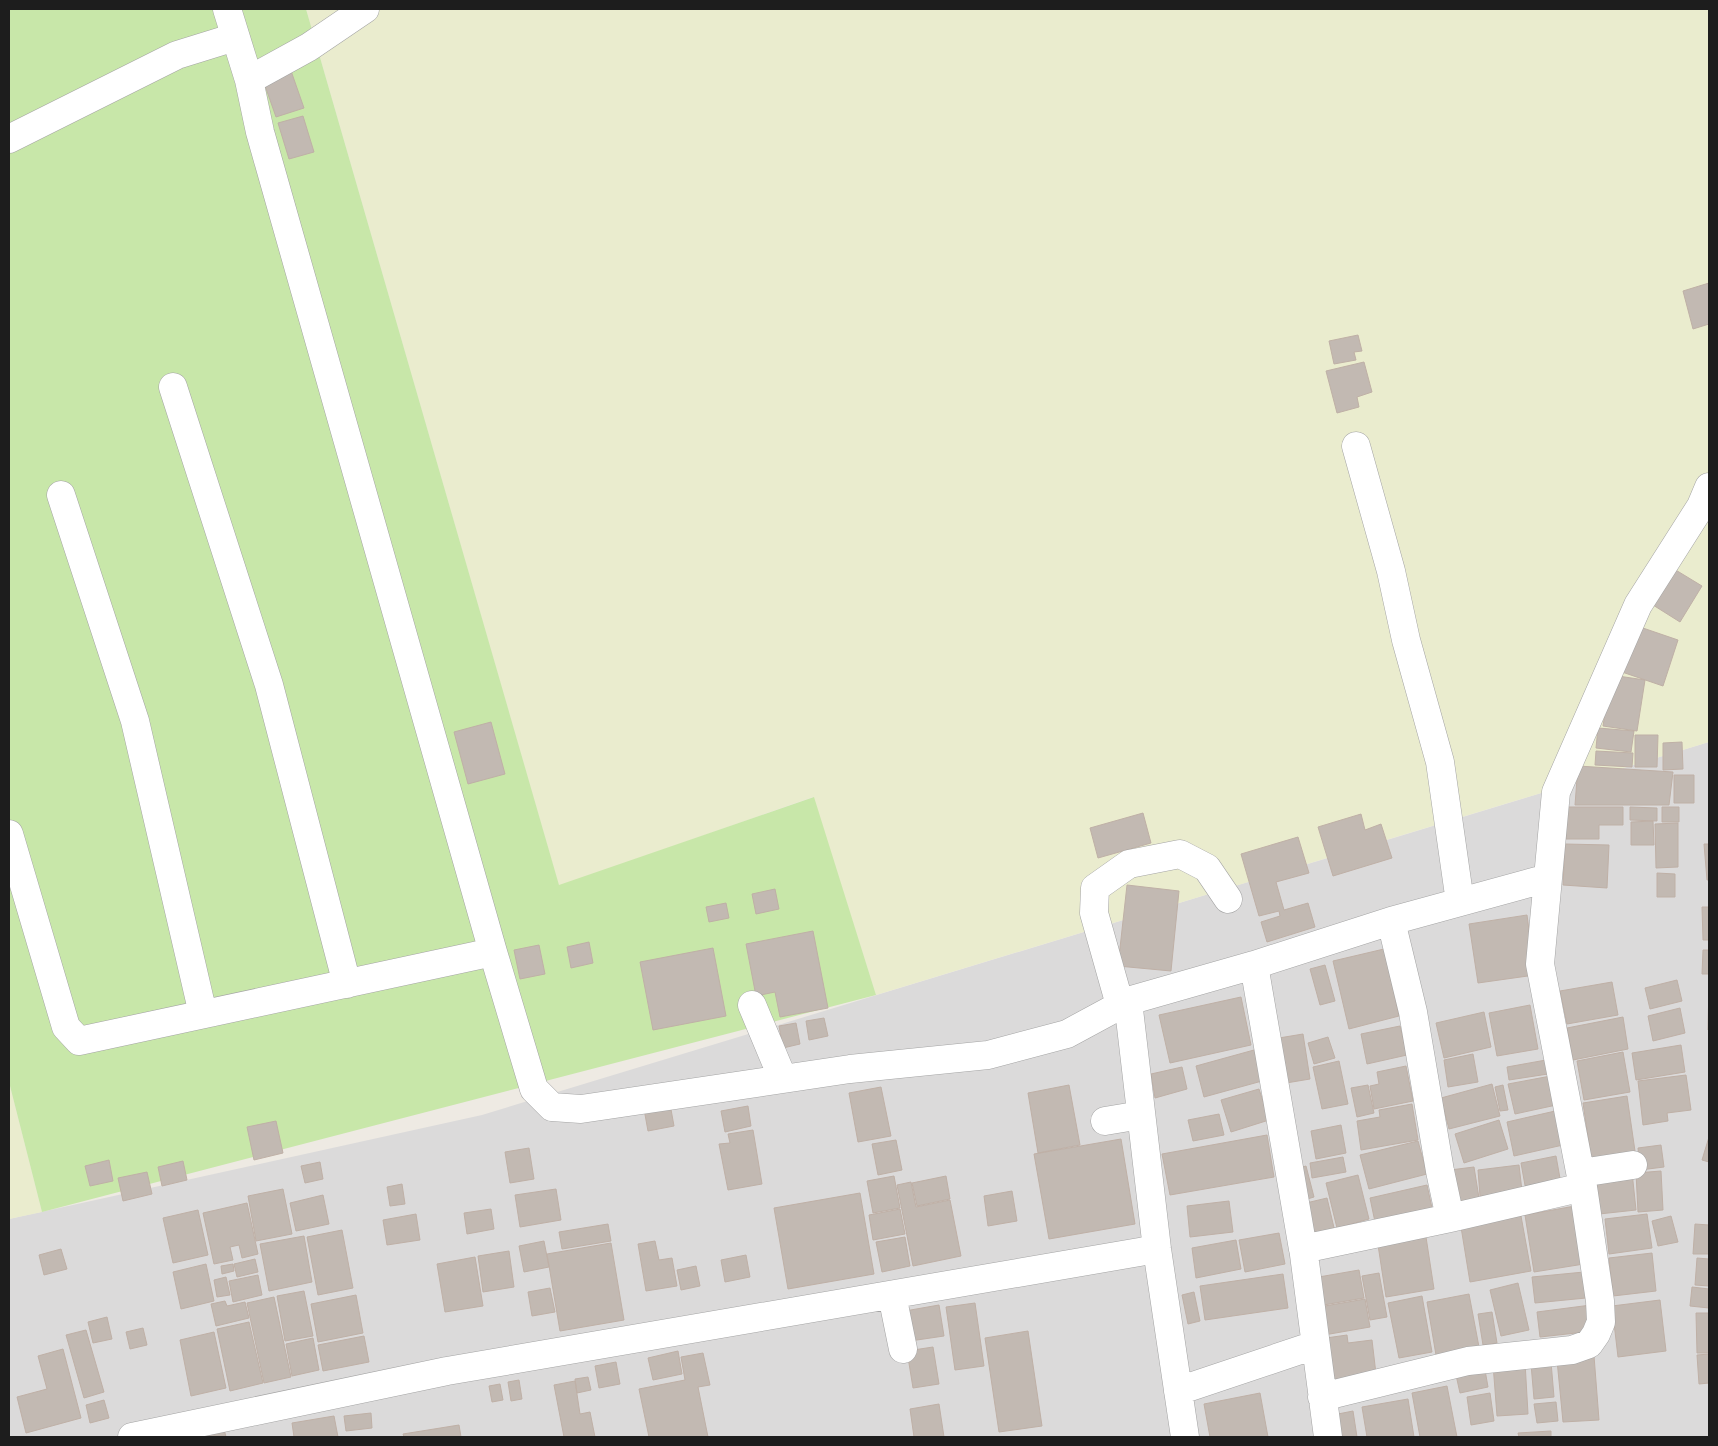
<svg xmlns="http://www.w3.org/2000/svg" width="1718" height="1446" viewBox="0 0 1718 1446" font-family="'Titillium Web',sans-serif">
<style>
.residential{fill:#dbdada}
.farmland{fill:#eaecce}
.grass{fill:#c8e7a9}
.building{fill:#c2b9b2;stroke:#bfb0a6}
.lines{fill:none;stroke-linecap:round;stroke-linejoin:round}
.minor-casing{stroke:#a4a4a4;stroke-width:29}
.minor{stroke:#fff;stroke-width:28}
</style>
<rect width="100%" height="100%" fill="#eeeae3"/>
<path class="residential" d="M1709,742V1437H9V1219L482,1115Z"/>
<path class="farmland" d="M306,9H1709V742L876,995L813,797L559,886Z
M9,1082L42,1212L9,1219Z"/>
<path class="grass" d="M9,9H306L559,885L814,797L876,995L42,1212L9,1082Z"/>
<path class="building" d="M290,68L304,108L276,117L262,77Z
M303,116L314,152L289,159L278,123Z
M1709,283V324L1693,329L1683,291Z
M1358,335L1362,351L1354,352L1356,360L1334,364L1329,341Z
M1364,362L1372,392L1357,397L1359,407L1337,413L1326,371Z
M1674,569L1702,586L1680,622L1653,605Z
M1637,626L1678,640L1663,686L1622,672Z
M1611,675L1645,680L1637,731L1603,726Z
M491,722L505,774L468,784L454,732Z
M1598,728L1634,731L1631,752L1596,748Z
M1635,735H1658L1657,767H1635Z
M1682,742L1683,769L1663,770V743Z
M1596,751L1633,753L1632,767L1595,765Z
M1578,766L1673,772L1669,805H1575Z
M1674,775H1694V803H1674Z
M1565,807H1623V825H1599V839H1566Z
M1630,807L1657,808V821L1630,820Z
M1662,807H1679V822H1662Z
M1143,813L1151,843L1098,858L1090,828Z
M1361,814L1365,830L1381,824L1392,858L1333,876L1318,827Z
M1653,821L1654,845H1631V822Z
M1678,823V867L1656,868L1655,824Z
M1298,837L1309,873L1276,882L1284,910L1308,903L1315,927L1267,942L1261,922L1280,916L1279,911L1259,916L1241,854Z
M1565,844L1609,845L1607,888L1563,885Z
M1704,844H1709V880H1707Z
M1657,873L1675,874V897H1657Z
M1127,885L1179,891L1171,971L1118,966Z
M775,889L779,909L756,914L752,894Z
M726,903L729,918L709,922L706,907Z
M1702,907H1709V940H1703Z
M1527,915L1535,975L1478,983L1469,924Z
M813,931L828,1008L780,1017L775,992L756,996L746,944Z
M589,942L593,963L571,968L567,947Z
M539,945L545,974L520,979L514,950Z
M713,948L726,1016L653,1030L640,962Z
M1384,949L1399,1016L1349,1029L1333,961Z
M1703,950H1709V974H1702Z
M1325,965L1335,1001L1320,1005L1310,969Z
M1677,980L1682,1001L1650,1009L1645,988Z
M1612,982L1618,1015L1567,1024L1560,991Z
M1709,983V1030H1708Z
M1241,997L1251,1045L1170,1063L1159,1015Z
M1530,1005L1538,1049L1497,1056L1489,1013Z
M1680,1008L1685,1033L1653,1041L1648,1016Z
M1484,1012L1491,1047L1444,1058L1436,1023Z
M1623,1017L1628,1049L1573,1060L1567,1028Z
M824,1018L828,1036L809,1040L806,1021Z
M796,1023L800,1044L783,1048L779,1026Z
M1400,1026L1407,1055L1367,1064L1361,1034Z
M1303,1034L1310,1079L1286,1083L1279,1038Z
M1328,1037L1335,1058L1314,1064L1308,1043Z
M1681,1045L1685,1072L1636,1080L1632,1053Z
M1254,1050L1262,1081L1204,1097L1196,1066Z
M1623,1052L1630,1092L1584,1100L1577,1061Z
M1473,1054L1478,1082L1448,1087L1444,1060Z
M1546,1060L1548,1074L1509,1080L1507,1067Z
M1339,1061L1348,1104L1322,1109L1313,1067Z
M1406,1066L1413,1101L1374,1109L1370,1086L1379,1084L1377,1072Z
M1182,1067L1187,1089L1155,1098L1151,1074Z
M1556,1075L1561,1104L1515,1114L1508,1084Z
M1686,1075L1691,1110L1667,1113L1668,1121L1643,1125L1638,1081Z
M1492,1084L1500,1116L1449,1129L1441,1098Z
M1069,1085L1080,1145L1038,1153L1028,1093Z
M1368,1085L1374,1113L1357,1117L1351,1088Z
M1503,1085L1508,1110L1500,1111L1495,1087Z
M881,1087L891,1136L858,1142L849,1093Z
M1259,1089L1269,1120L1231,1132L1221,1100Z
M1627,1096L1636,1158L1592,1164L1583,1103Z
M670,1104L674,1126L648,1131L644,1109Z
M1412,1104L1418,1140L1361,1150L1357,1121L1380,1117L1379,1110Z
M748,1106L751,1126L725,1132L721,1111Z
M1564,1109L1572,1143L1514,1156L1507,1122Z
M1219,1114L1224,1135L1193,1141L1188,1120Z
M1499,1120L1508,1149L1464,1163L1455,1134Z
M276,1121L283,1153L254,1160L247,1127Z
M1341,1125L1346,1153L1316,1159L1311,1131Z
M753,1130L762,1184L728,1190L719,1144L730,1143L728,1134Z
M1267,1135L1274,1177L1170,1195L1162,1154Z
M1709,1137V1162L1702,1160Z
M1121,1139L1135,1224L1049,1239L1034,1154Z
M896,1140L902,1170L878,1175L872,1144Z
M1418,1141L1427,1174L1369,1189L1360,1155Z
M1661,1145L1664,1167L1640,1170L1638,1148Z
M529,1148L534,1179L510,1183L505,1152Z
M1556,1156L1561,1184L1526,1191L1521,1163Z
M1343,1157L1346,1172L1312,1178L1310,1163Z
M109,1160L113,1181L90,1186L85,1166Z
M183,1161L187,1180L162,1186L158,1167Z
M320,1162L323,1179L305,1183L301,1166Z
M1519,1165L1522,1191L1480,1196L1478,1170Z
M1306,1166L1314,1197L1304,1200L1296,1169Z
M1474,1167L1479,1198L1456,1202L1450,1170Z
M1661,1171L1663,1210L1638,1212L1636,1173Z
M147,1172L152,1194L123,1201L118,1178Z
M1632,1172L1636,1210L1599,1214L1596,1176Z
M1358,1175L1369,1219L1337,1228L1326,1183Z
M894,1176L900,1208L873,1213L867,1181Z
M946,1176L950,1199L917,1206L912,1183Z
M911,1182L916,1207L950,1200L961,1256L913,1266L897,1185Z
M402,1184L405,1204L390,1206L387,1187Z
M1427,1185L1432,1208L1375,1222L1370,1198Z
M283,1189L292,1234L256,1241L248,1196Z
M556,1189L561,1220L520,1227L515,1195Z
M1012,1191L1017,1221L988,1226L984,1196Z
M860,1193L874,1274L788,1289L774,1208Z
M323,1195L329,1224L296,1231L290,1203Z
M1327,1198L1335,1232L1311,1238L1302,1204Z
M1229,1201L1233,1232L1190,1237L1187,1206Z
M247,1203L258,1254L242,1258L239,1245L230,1247L233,1260L214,1264L203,1213Z
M1575,1206L1584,1264L1534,1272L1525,1215Z
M491,1209L494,1229L467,1234L464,1213Z
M900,1209L905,1234L873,1240L869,1215Z
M198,1210L208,1255L173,1263L163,1218Z
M416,1214L420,1240L387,1245L383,1220Z
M1647,1214L1652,1248L1609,1254L1605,1219Z
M1521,1216L1531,1271L1470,1282L1461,1227Z
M1671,1216L1678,1242L1658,1246L1652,1221Z
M608,1224L611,1241L562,1249L559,1232Z
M1695,1224L1709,1225V1254H1693Z
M342,1230L353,1288L318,1295L307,1237Z
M1279,1233L1285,1264L1245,1272L1239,1240Z
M304,1236L312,1282L269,1291L260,1244Z
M905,1237L910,1266L882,1272L876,1242Z
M1426,1237L1434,1289L1386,1297L1378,1245Z
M1236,1240L1241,1269L1196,1278L1192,1248Z
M544,1241L549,1267L524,1272L519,1246Z
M655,1241L659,1260L672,1258L677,1286L646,1291L638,1244Z
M611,1243L624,1320L560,1331L547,1254Z
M61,1249L67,1269L44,1275L39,1255Z
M509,1251L514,1287L483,1292L478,1256Z
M1652,1253L1656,1291L1613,1296L1609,1258Z
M746,1255L750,1277L725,1282L721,1260Z
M475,1257L483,1306L445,1312L437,1264Z
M1697,1258L1709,1259V1286L1695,1285Z
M255,1259L258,1272L237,1277L234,1264Z
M206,1264L214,1301L181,1309L173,1272Z
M233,1264L234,1271L222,1274L221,1266Z
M696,1266L700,1286L681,1290L677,1270Z
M1359,1270L1364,1298L1318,1306L1313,1278Z
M1584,1272L1586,1298L1535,1303L1532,1277Z
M1379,1273L1387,1317L1370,1320L1362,1276Z
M1283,1274L1288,1308L1205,1320L1200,1286Z
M258,1275L262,1295L233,1302L229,1281Z
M226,1277L230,1295L217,1297L214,1280Z
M1518,1283L1529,1330L1501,1336L1490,1290Z
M1692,1287L1709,1289V1308L1690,1306Z
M550,1288L555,1312L532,1316L528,1292Z
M304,1291L313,1336L285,1341L277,1296Z
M1194,1292L1200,1321L1188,1324L1182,1295Z
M1469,1294L1479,1347L1436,1355L1427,1302Z
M356,1295L363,1333L318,1342L311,1304Z
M1422,1296L1432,1352L1399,1358L1388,1303Z
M274,1297L291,1377L264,1383L247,1303Z
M1365,1299L1370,1327L1324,1335L1319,1307Z
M1660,1300L1666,1351L1618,1357L1612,1306Z
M225,1301L227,1306L245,1302L249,1318L216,1326L211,1304Z
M975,1303L984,1366L955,1370L946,1307Z
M939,1305L944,1336L910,1341L905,1311Z
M1591,1305L1594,1331L1540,1337L1537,1312Z
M1492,1312L1497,1343L1483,1345L1478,1314Z
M1696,1313H1709V1353H1697Z
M107,1317L112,1339L93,1343L88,1322Z
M249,1322L263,1383L230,1391L217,1329Z
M143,1328L147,1345L130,1349L126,1332Z
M86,1330L104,1392L84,1398L66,1335Z
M1028,1331L1042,1426L999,1432L985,1338Z
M214,1332L226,1388L191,1396L180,1340Z
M1347,1335L1348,1343L1372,1340L1376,1374L1331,1380L1326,1338Z
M364,1336L369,1362L323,1371L318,1345Z
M313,1338L319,1370L292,1376L286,1344Z
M933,1347L939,1384L913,1388L907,1351Z
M63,1349L81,1418L26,1433L17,1397L47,1389L38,1356Z
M678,1351L682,1374L653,1380L648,1358Z
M703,1353L710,1385L698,1387L708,1437H649L639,1389L685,1380L681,1357Z
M1709,1354V1383L1699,1384L1697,1355Z
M1594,1356L1599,1420L1563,1422L1557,1360Z
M616,1362L620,1384L599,1388L595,1366Z
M1525,1362L1528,1414L1497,1416L1493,1364Z
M1551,1362L1554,1397L1534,1399L1531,1364Z
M1485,1370L1488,1387L1460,1393L1456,1375Z
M588,1377L591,1390L577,1393L575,1379Z
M519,1380L522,1399L511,1401L508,1382Z
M575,1381L580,1414L590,1412L595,1437H564L554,1385Z
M500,1384L503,1400L492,1402L489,1386Z
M1447,1386L1457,1437H1420L1412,1393Z
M1260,1393L1268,1437H1210L1204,1404Z
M1490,1393L1494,1421L1471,1425L1467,1397Z
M1408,1399L1414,1437H1367L1362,1407Z
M104,1400L109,1418L90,1423L86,1405Z
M1556,1402L1558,1421L1537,1423L1534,1404Z
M939,1404L944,1437H914L910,1409Z
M1353,1411L1357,1437H1341L1338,1414Z
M371,1413L372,1428L346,1431L344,1416Z
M334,1416L338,1437H294L292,1423Z
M459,1425L461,1437H404L403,1434Z
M224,1429L226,1437H192Z
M1551,1431V1437H1519L1518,1433Z"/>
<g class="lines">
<defs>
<path id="minor" d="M227,9L249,80L260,132L493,952L534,1089L552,1107L581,1109L850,1069L988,1055L1067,1034L1128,1001
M249,80L309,47L365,9
M9,139L177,55L235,37
M173,387L269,685L347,984
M1356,446L1391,571L1406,640L1440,762L1460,902
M61,495L135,721L203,1014
M9,834L66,1027L79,1041L493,952
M1391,921L1413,1012L1440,1171L1450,1218
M1254,965L1303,1249L1450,1218L1583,1187L1540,964L1556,792L1638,605L1701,506L1709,487
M752,1005L783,1079
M1120,1005L1094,913L1095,888L1129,864L1180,854L1207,868L1228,899
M1105,1121L1141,1115
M1581,1173L1633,1165
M1303,1247L1328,1437
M892,1295L903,1349
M1178,1391L1315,1345
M1322,1397L1468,1361L1572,1350L1589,1344L1596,1334L1601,1322L1600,1301L1583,1187
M132,1437L447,1371L1157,1249
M1185,1437L1157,1249L1128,1001L1254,965L1391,921L1548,878"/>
</defs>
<use href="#minor" class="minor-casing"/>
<use href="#minor" class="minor"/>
</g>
<rect width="1718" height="1446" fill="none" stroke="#1d1d1d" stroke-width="20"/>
</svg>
